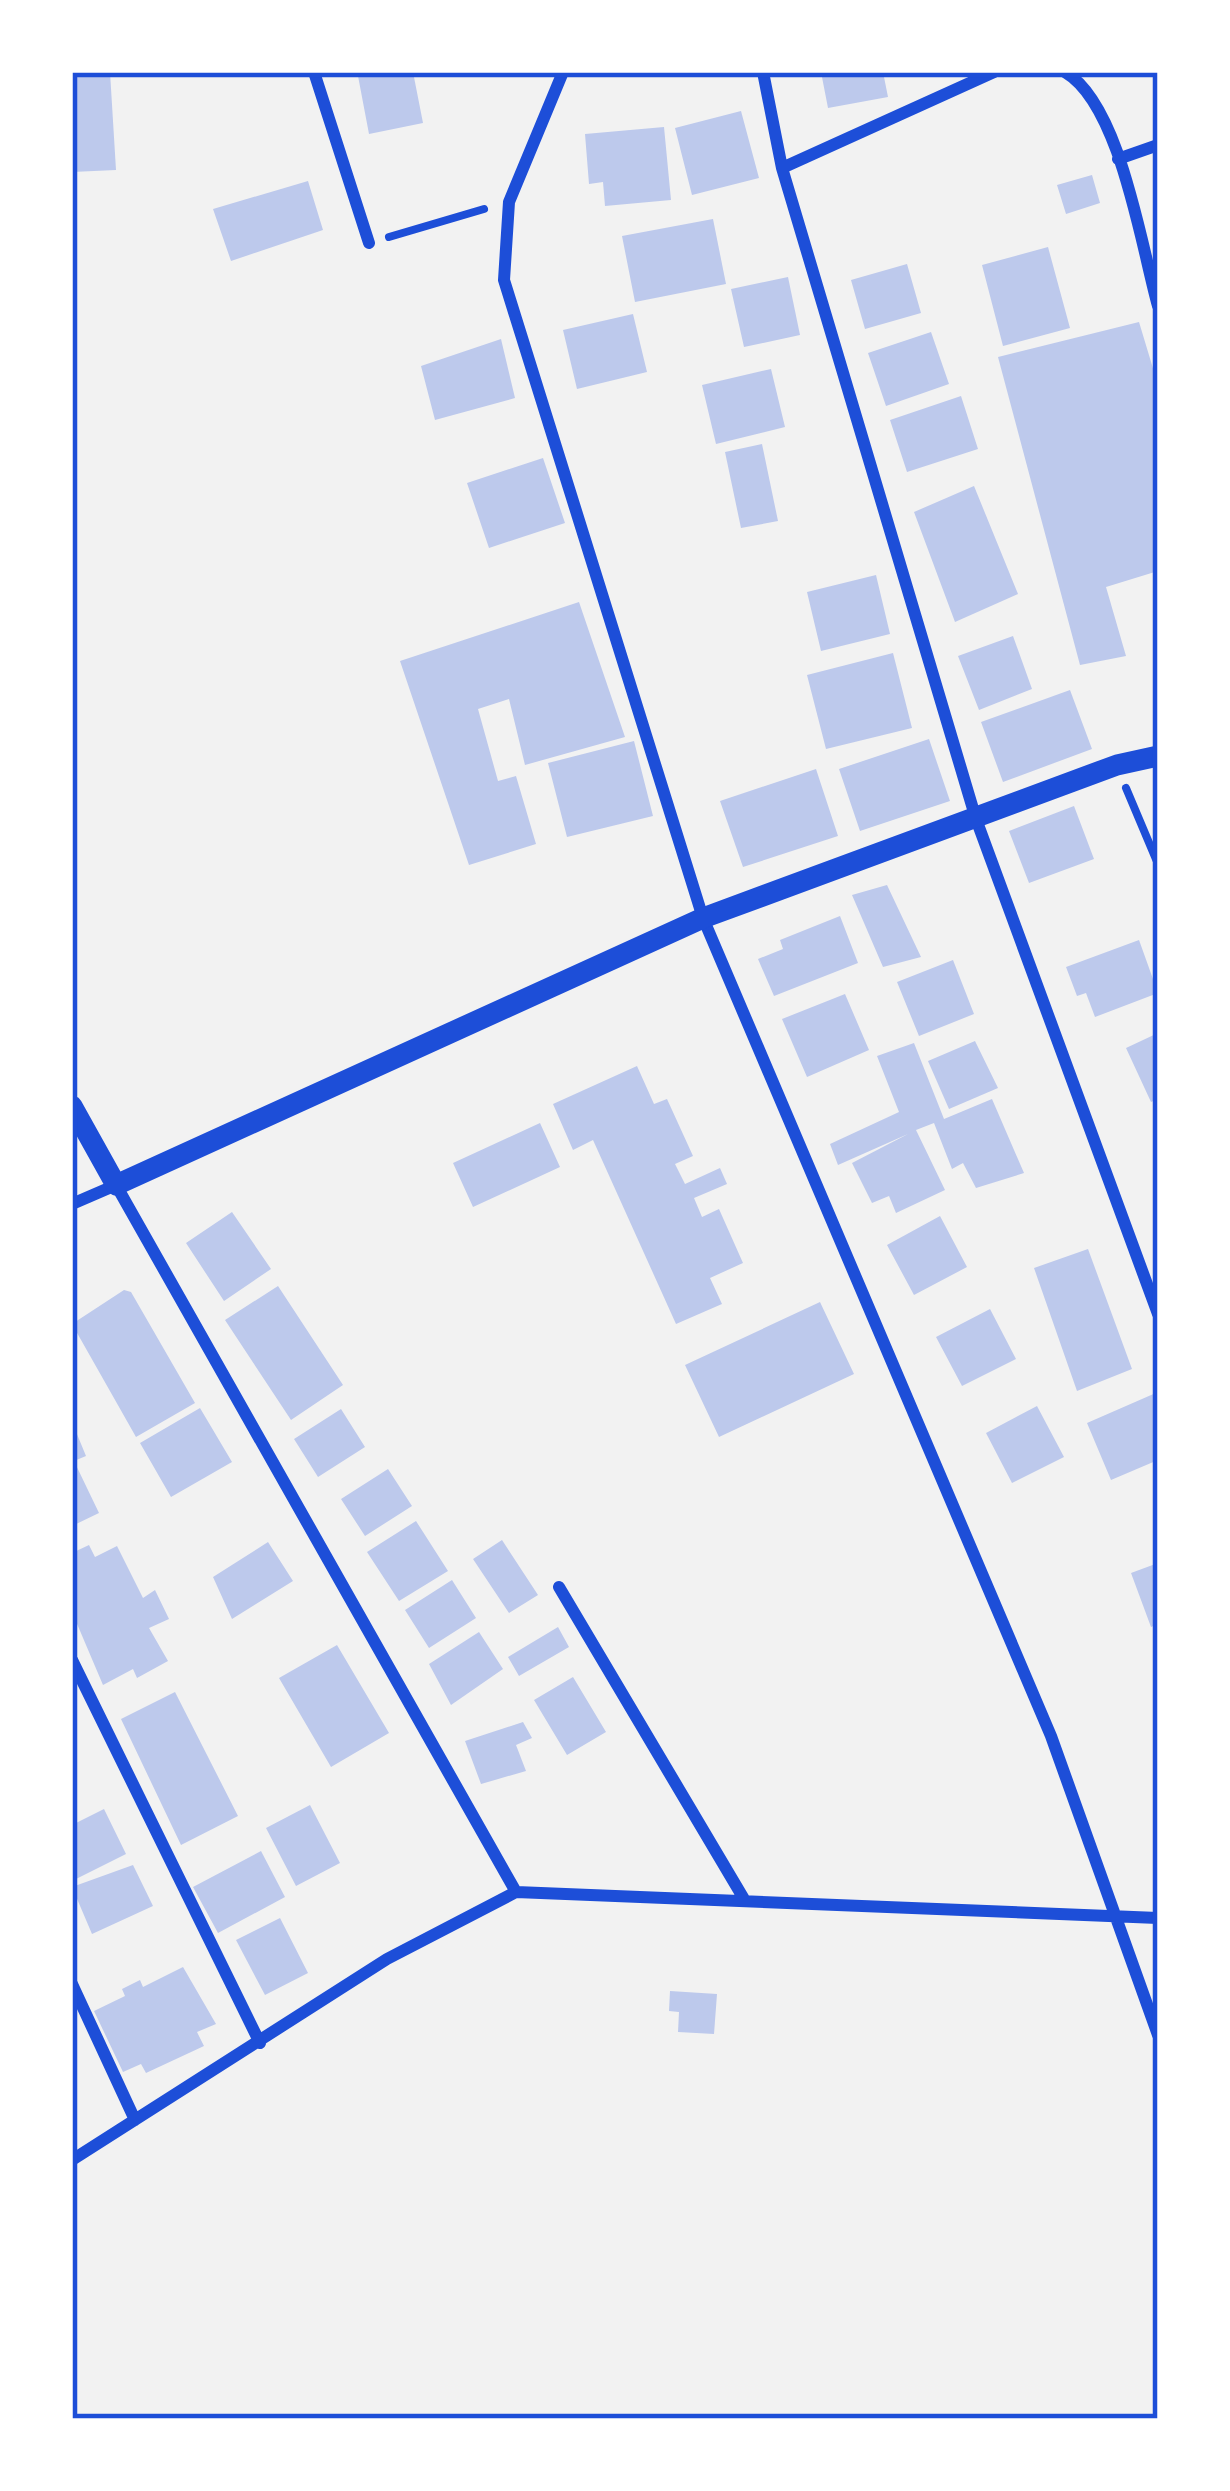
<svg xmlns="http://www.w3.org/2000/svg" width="1230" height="2491" viewBox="0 0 1230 2491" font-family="'Golos Text',sans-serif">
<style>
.building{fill:#bdc9ec}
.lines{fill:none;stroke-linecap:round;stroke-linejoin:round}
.path{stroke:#1d4ed8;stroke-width:8}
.minor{stroke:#1d4ed8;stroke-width:12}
.tertiary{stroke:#1d4ed8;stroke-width:21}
.neatline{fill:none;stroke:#1d4ed8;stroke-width:4.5}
</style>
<rect width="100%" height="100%" fill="#f2f2f2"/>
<path class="building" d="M72,72H110L116,170L72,172Z
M379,72H413L423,123L369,134L358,76Z
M821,72H883L888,97L828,108Z
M741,111L759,178L692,195L675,128Z
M664,127L671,200L605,206L603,182L589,184L585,134Z
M1092,175L1100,203L1066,214L1057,185Z
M308,181L323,230L231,261L213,209Z
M713,219L726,284L635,302L622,236Z
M1048,247L1070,328L1003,346L982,265Z
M907,264L921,313L865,329L851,280Z
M788,277L800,335L744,347L731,289Z
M633,314L647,372L577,389L563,330Z
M1139,322L1158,385V571L1106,587L1126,656L1080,665L998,357Z
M931,332L949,384L886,406L868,353Z
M501,339L515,398L435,420L421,366Z
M771,369L785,427L716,444L702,385Z
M961,396L978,449L907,472L890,420Z
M762,444L778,521L741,528L725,452Z
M543,458L565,523L489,548L467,483Z
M974,486L1018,594L955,622L914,512Z
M876,575L890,634L821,651L807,592Z
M579,602L625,737L525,765L509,699L478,709L498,781L516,776L536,844L469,865L400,661Z
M1013,636L1032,689L979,710L958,656Z
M893,653L912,728L826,749L807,675Z
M1070,690L1092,749L1003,782L981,722Z
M929,739L950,801L860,831L839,769Z
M634,741L653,816L567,837L548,763Z
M816,769L838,836L743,867L720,801Z
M1074,806L1094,859L1029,883L1009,831Z
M887,885L921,957L883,967L852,895Z
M840,916L858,963L774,996L758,959L783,949L780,940Z
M1139,940L1158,993L1095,1017L1086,993L1077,996L1066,967Z
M953,960L974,1014L919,1036L897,982Z
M845,994L869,1050L807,1077L782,1019Z
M1158,1033V1099L1151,1102L1126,1048Z
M975,1041L998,1088L949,1109L928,1061Z
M914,1043L944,1119L992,1099L1024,1173L976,1188L963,1163L952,1169L934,1123L916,1130L945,1190L896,1213L889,1196L872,1203L852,1163L908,1134L838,1165L830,1144L899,1112L877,1056Z
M637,1066L654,1104L667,1099L693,1156L675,1164L685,1184L720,1168L727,1184L694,1198L702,1217L719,1209L743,1263L710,1278L722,1304L676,1324L593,1140L573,1150L553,1104Z
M540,1123L560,1167L473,1207L453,1163Z
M232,1212L271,1269L224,1301L186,1243Z
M940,1216L967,1267L914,1295L887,1245Z
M1088,1249L1132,1369L1077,1391L1034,1268Z
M278,1286L343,1385L291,1420L225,1320Z
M124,1290L131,1292L195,1403L136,1437L72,1324Z
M820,1302L854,1374L719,1437L685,1365Z
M990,1309L1016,1359L962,1386L936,1337Z
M1158,1392V1460L1111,1480L1087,1423Z
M1037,1406L1064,1457L1012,1483L986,1433Z
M200,1408L232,1462L171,1497L140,1443Z
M341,1409L365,1447L318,1477L294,1439Z
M72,1422L86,1456L74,1461L99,1513L72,1526Z
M388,1469L412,1506L365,1536L341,1499Z
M416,1521L448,1571L399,1601L367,1552Z
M502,1540L538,1595L509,1613L473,1559Z
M268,1542L293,1581L232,1619L213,1577Z
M89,1545L95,1557L117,1546L143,1598L155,1590L169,1619L149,1628L168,1661L137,1678L133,1669L103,1685L72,1612V1553Z
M1158,1563V1624L1151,1627L1131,1573Z
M452,1580L476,1618L429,1648L405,1610Z
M558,1627L569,1647L519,1676L508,1657Z
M479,1632L503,1669L451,1705L429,1664Z
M337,1645L389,1733L331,1767L279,1678Z
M573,1677L606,1732L567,1755L534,1700Z
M175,1692L238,1816L181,1845L121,1719Z
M523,1722L532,1738L516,1745L526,1771L481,1784L465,1741Z
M310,1805L340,1863L296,1886L266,1828Z
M104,1809L126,1854L72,1881V1825Z
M261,1851L285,1897L218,1933L193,1887Z
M133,1865L153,1906L92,1934L72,1887Z
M280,1918L308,1973L265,1995L236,1940Z
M183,1967L216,2024L197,2032L204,2046L146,2073L141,2064L123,2072L94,2011L125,1996L122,1989L140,1980L143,1987Z
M670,1991L717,1994L714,2034L678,2032L679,2012L669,2011Z"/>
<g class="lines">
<path class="path" d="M389,237L484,209
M1126,788L1158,864"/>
<path class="minor" d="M314,72L369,243
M563,72L509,202L504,280L703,918L1051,1736L1158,2035
M763,72L782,168L976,819L1158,1314
M1065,72C1120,104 1141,245 1158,306
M1118,159L1158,145
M782,168L994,72
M72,1204L116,1185L516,1892
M559,1587L744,1899
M72,1660L260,2043
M72,1984L135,2120
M72,2160L387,1959L516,1892L1158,1918"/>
<path class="tertiary" d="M72,1106L116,1185L703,918L1117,765L1158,756"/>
</g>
<rect width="1230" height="2491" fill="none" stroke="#ffffff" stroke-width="150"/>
<rect x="75" y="75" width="1080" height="2341" class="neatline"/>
</svg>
